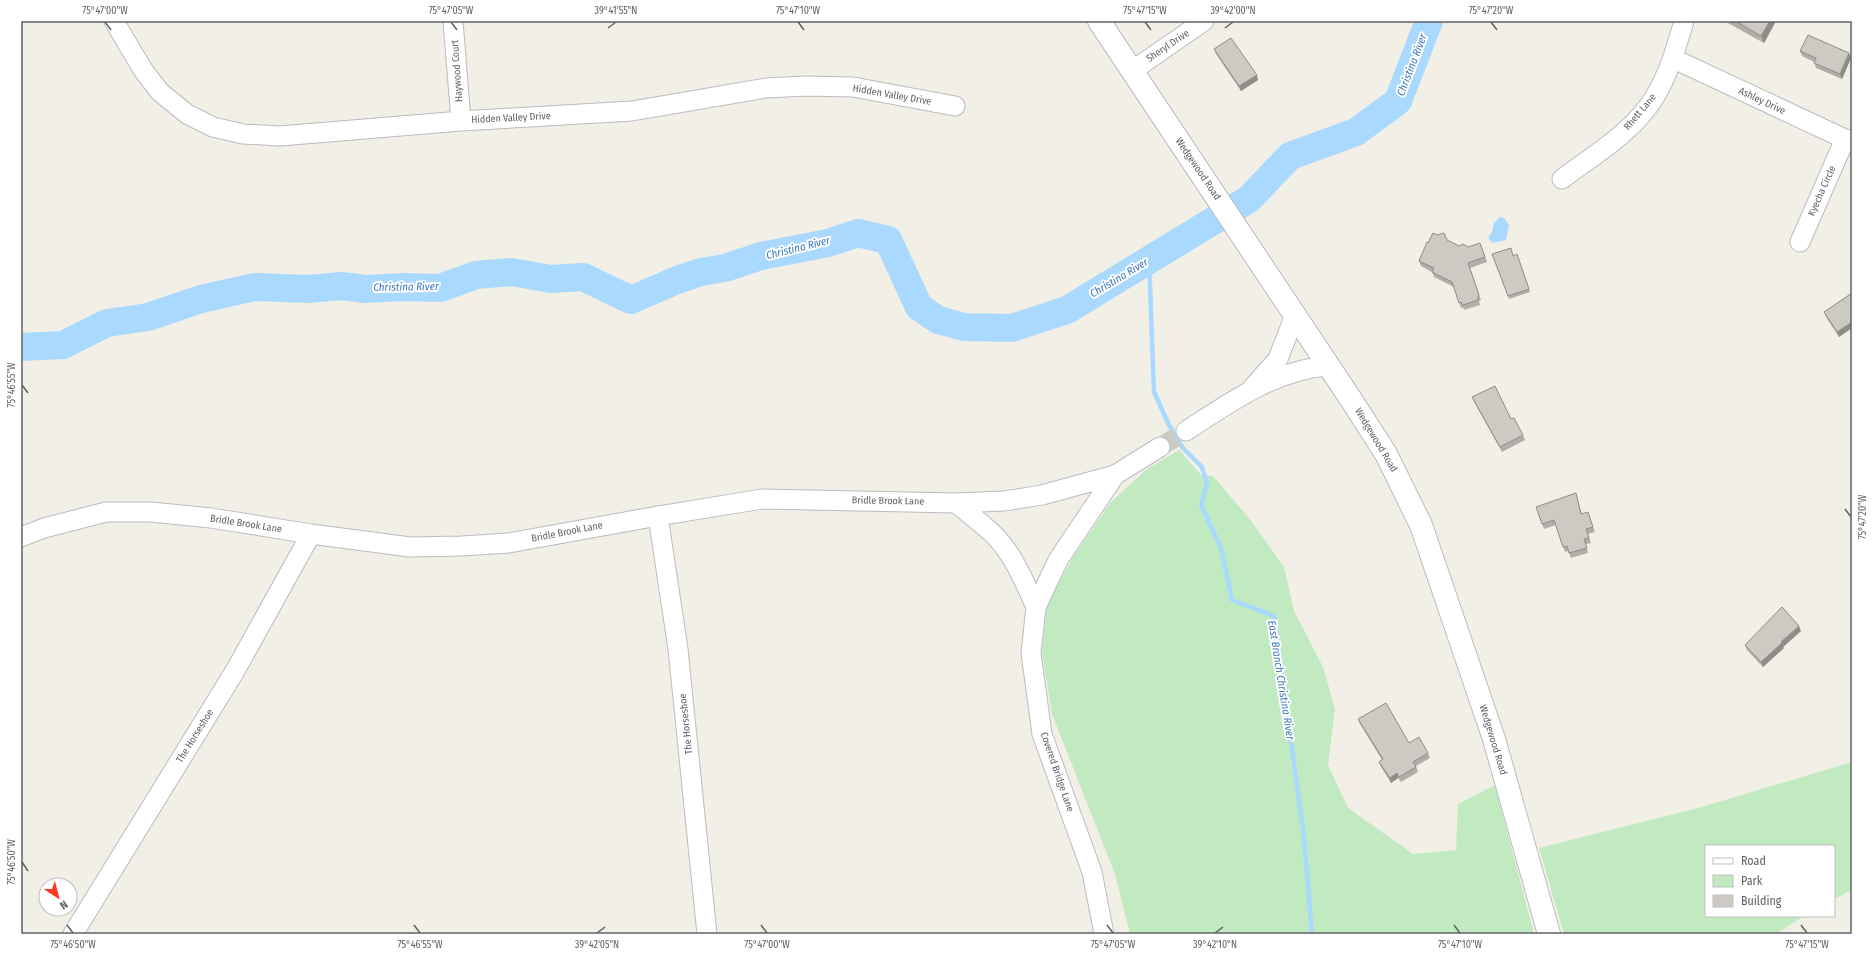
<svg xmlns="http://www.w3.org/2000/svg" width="1873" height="955" viewBox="0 0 1873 955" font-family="'Fira Sans Condensed',sans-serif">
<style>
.green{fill:#c1eac1}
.water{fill:#a9d9ff}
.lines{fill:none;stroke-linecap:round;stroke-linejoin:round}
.stream{stroke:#a9d9ff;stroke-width:4.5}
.river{stroke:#a9d9ff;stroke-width:28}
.minor-tunnel{stroke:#ccccc6;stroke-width:19;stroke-dasharray:19 10;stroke-linecap:butt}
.minor-casing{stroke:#b9bcc1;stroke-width:21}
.tertiary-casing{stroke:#b9bcc1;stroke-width:24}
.minor{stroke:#fff;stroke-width:19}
.tertiary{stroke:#fff;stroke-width:22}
.wall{fill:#afaea8}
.shaded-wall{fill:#8f8d88}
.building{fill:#cccac3;stroke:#8f8d88}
.ticks{fill:none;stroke:#5e6268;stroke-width:1.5}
.labels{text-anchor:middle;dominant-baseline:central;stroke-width:4;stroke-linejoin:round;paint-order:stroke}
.street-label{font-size:10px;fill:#5e6268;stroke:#fff}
.water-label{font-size:11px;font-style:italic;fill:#3a78bc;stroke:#fff}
.neatline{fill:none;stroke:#5e6268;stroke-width:1.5}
.ticks-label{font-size:10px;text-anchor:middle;fill:#5e6268}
</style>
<rect width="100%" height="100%" fill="#f1efe6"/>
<path class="green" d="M1179,450L1201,475L1213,476L1252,522L1284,567L1294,611L1323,667L1335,709L1328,765L1348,808L1413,854L1456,850L1458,804L1495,785L1534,934H1130L1115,874L1052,714L1042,653L1047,605L1073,557L1111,502L1147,469Z
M1852,762V890L1834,899V846H1706V916H1804L1776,934H1564L1539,848L1702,807Z"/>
<path class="water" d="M1500,217L1504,218L1509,225L1506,240L1492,243L1488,238L1492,232L1494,223Z"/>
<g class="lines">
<path class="stream" d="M1149,259L1154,392L1169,425L1183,448L1202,467L1207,484L1201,505L1221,548L1232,600L1274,616L1304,837L1312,934"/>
<path class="river" d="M21,347L63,345L107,323L148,317L201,299L255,287L307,289L341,286L366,289L403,287L440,288L476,275L511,272L551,279L583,277L631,300L677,280L701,272L725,268L761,256L828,243L858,233L888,240L919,307L938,320L964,327L1012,328L1067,310L1249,199L1290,156L1356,132L1398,101L1429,21"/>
<path class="minor-tunnel" d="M1160,447L1186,431"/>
<defs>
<path id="minor" d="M114,21L143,70L160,92L187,114L213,127L243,134L280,136L461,121L632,111L766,88L805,86L853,87L955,106
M453,21L461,121
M1674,59L1845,139L1852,141
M1132,71L1204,21
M1562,179C1594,155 1633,132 1654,98C1669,74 1676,48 1684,21
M1800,242L1845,139
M1253,387L1278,359L1295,315
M1186,431C1229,403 1276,369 1329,366
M956,503C968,513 980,522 992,533C1013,553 1024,581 1036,607
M658,516L678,649L707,934
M21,537L44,528L106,512H151L211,518L311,534L410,547L462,546L509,543L658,516L762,499L956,503L1004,501L1042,495L1115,475
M73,934L235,671L311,534
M1104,934L1092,872L1042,734L1031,653L1036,607L1058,560L1115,475L1160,447"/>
<path id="tertiary" d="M1099,21L1352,401L1386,454L1421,525L1494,739L1549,934"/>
</defs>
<use href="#minor" class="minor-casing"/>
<use href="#tertiary" class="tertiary-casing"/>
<use href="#minor" class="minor"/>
<use href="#tertiary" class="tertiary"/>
</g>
<path class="wall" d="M1725,21H1776L1764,43L1726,22Z
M1214,49L1258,80L1241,91L1216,54Z
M1800,51L1851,58L1842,79L1816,68L1814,62L1802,56Z
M1447,240L1459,246L1468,247L1480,243L1487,262L1470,268L1481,300L1479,301L1480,305L1464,310L1463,307L1461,308L1454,287L1434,277L1432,272L1421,266L1419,261L1428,243Z
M1492,254L1513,256L1517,254L1530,292L1509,299Z
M1852,293V328L1839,337L1826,317L1824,312Z
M1472,397L1511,419L1523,435L1525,440L1502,452L1474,402Z
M1577,498L1582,514L1588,512L1595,532L1588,534L1591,543L1586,544L1588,553L1571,558L1568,551L1565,552L1556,525L1544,529L1536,507Z
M1801,631L1783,647L1784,648L1763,667L1747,650L1745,645Z
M1358,719L1409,743L1428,753L1430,758L1416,766L1418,772L1401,782L1398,778L1391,783L1381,767L1379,762L1382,760L1360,724Z"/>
<path class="shaded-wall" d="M1770,21H1776L1764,43L1761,36Z
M1849,53L1851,58L1842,79L1840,74Z
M1257,75L1258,80L1241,91L1239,86Z
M1852,322V328L1839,337L1837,332Z
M1799,626L1801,631L1783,647L1784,648L1763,667L1761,662L1781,642Z
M1397,773L1398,778L1391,783L1390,778Z"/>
<path class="building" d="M1735,21H1770L1761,36Z
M1808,35L1849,53L1840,74L1814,63L1816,58L1800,51Z
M1231,38L1257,75L1239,86L1214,49Z
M1433,233L1437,235L1444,233L1447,240L1459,246L1463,244L1468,247L1480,243L1485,257L1468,263L1479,295L1478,296V300L1463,305L1461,302L1459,303L1452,282L1432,272L1434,268L1419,261L1427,242L1428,243Z
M1511,248L1513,256L1517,254L1529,289L1508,296L1492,254Z
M1852,293V322L1837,332L1824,312Z
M1495,386L1511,419L1514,418L1523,435L1500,447L1472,397Z
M1576,493L1581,514L1588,512L1593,527L1586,529L1589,538L1584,539L1587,548L1569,553L1567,546L1563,547L1554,520L1542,524L1536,507Z
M1782,607L1799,626L1781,642L1782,643L1761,662L1745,645Z
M1386,703L1409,743L1419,737L1428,753L1413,762L1416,767L1399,777L1397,773L1390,778L1379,762L1383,759L1358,719Z"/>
<path class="ticks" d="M105,22L111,30M451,22L457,30M798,22L804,30M1145,22L1151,30M1491,22L1497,30M608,28L616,22M1225,28L1233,22M22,385L28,393M1845,509L1851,517M22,862L28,871M67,925L73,933M414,925L420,933M761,925L767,933M1107,925L1113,933M1454,925L1460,933M1801,925L1807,933M597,933L605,927M1215,933L1223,927"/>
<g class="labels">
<g class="street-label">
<text transform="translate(1168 46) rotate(-34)">Sheryl Drive</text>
<text transform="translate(457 71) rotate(-94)">Haywood Court</text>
<text transform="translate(892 95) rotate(10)">Hidden Valley Drive</text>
<text transform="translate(1762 101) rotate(25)">Ashley Drive</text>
<text transform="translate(1640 112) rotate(-50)">Rhett Lane</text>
<text transform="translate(511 118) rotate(-3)">Hidden Valley Drive</text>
<text transform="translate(1198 169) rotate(56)">Wedgewood Road</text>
<text transform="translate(1822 191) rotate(-66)">Kyecha Circle</text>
<text transform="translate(1376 440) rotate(59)">Wedgewood Road</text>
<text transform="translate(888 501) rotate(1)">Bridle Brook Lane</text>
<text transform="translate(246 524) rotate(9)">Bridle Brook Lane</text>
<text transform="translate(567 532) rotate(-11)">Bridle Brook Lane</text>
<text transform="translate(686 724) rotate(-96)">The Horseshoe</text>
<text transform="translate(195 736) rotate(-58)">The Horseshoe</text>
<text transform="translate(1493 740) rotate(73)">Wedgewood Road</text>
<text transform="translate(1057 772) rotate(71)">Covered Bridge Lane</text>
</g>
<g class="water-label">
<text transform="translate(1412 65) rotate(-69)">Christina River</text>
<text transform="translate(798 248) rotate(-14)">Christina River</text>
<text transform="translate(1119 278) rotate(-31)">Christina River</text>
<text transform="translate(406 287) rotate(-1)">Christina River</text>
<text transform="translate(1281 680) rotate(81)">East Branch Christina River</text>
</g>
</g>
<rect width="1873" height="955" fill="none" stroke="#ffffff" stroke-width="44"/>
<rect x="1705" y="845" width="130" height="72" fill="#ffffff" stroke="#bfc0c3"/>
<rect x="1713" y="858" width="20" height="6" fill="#ffffff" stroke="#bfc0c3"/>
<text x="1741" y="865" font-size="12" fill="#5e6268">Road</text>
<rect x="1713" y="875" width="20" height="12" fill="#c1eac1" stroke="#bfc0c3"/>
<text x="1741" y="885" font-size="12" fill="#5e6268">Park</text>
<rect x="1713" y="895" width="20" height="12" fill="#cccac3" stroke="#bfc0c3"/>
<text x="1741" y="905" font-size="12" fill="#5e6268">Building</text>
<g transform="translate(58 897) rotate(144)"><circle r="19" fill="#ffffff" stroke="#bfc0c3"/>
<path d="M0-3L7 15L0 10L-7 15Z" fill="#f83725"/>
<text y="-6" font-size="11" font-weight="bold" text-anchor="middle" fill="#5e6268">N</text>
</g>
<rect x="22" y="22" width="1829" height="911" class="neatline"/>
<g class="ticks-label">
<text x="105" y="14">75°47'00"W</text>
<text x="451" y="14">75°47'05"W</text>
<text x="616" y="14">39°41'55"N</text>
<text x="798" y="14">75°47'10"W</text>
<text x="1145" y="14">75°47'15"W</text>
<text x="1233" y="14">39°42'00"N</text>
<text x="1491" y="14">75°47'20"W</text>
<text transform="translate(11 385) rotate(-90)" y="4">75°46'55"W</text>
<text transform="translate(1862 517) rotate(-90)" y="4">75°47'20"W</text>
<text transform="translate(11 862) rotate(-90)" y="4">75°46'50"W</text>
<text x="73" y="948">75°46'50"W</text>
<text x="420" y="948">75°46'55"W</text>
<text x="597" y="948">39°42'05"N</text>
<text x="767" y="948">75°47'00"W</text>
<text x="1113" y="948">75°47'05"W</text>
<text x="1215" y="948">39°42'10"N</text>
<text x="1460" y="948">75°47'10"W</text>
<text x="1807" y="948">75°47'15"W</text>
</g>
</svg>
